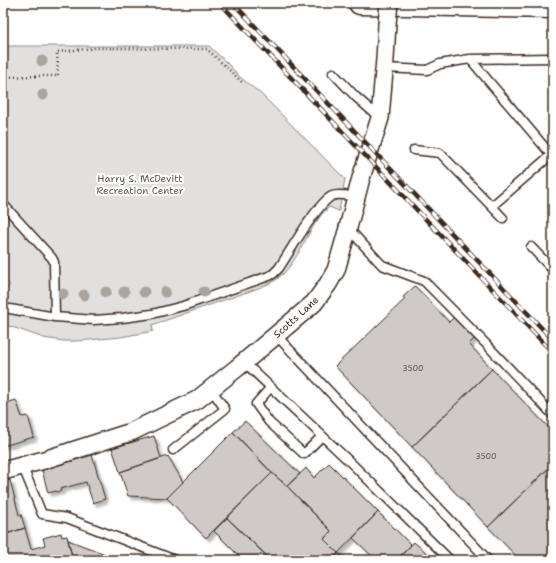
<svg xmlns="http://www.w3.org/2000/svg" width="556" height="563" viewBox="0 0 556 563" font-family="'Shantell Sans',sans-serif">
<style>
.green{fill:#e2e0de;stroke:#8e857e}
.building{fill:#cfcac7;stroke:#3b2a1e;filter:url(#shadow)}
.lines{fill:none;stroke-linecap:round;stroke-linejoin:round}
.lane-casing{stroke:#3b2a1e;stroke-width:11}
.street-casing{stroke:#3b2a1e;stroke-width:20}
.highway-casing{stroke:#3b2a1e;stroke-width:25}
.path{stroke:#3b2a1e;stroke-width:2.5;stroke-dasharray:1 3;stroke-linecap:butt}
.lane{stroke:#fff;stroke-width:8}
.street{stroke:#fff;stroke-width:17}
.highway{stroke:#fff;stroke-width:22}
.rail-casing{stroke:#3b2a1e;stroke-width:4.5}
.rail{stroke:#fff;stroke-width:3;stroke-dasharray:9;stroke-linecap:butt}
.street-bridge-casing{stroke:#3b2a1e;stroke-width:20;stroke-linecap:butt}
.street-bridge{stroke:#fff;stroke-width:17}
.tree{fill:#aaa39e}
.labels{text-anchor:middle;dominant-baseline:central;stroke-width:4;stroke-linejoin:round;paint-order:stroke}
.number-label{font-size:8px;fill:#605248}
.park-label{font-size:10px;fill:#65584e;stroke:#fff}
.street-label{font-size:10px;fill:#3b2a1e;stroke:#fff}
</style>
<defs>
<filter id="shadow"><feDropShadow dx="3.5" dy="3.5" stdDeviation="1" flood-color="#0004"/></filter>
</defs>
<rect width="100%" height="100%" fill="#fff"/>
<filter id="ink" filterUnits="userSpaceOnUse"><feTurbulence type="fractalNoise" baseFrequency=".025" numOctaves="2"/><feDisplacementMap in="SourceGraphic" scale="8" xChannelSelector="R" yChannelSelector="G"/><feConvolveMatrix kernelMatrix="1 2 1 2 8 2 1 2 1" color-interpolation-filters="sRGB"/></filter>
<g filter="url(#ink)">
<path class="green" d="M3,46H209L227,63L240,77L261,94L345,179L339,211L329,207C307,226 300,263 276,280C269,284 263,286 256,289L152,325L153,331L121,337L77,341H63L44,338L6,325L3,291L10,285L3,278Z"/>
<path class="building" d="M415,286L449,322L455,316L476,337L469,344L492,369L412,447L335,366L405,299L403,297Z
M492,369L553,432V464L488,527L412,447Z
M16,400L22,417L28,416L34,437L3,446V404Z
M245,421L300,474L287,486L272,473L233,432Z
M233,432L272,473L206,538L167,498Z
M154,436L161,458L120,472L112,448Z
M92,455L105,499L93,503L86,482L60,489L61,491L57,492L56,491L48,493L42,470Z
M168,456L183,482L167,498L128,496L120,472Z
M329,463L378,512L338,553L324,539L331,531L287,486L306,468L314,478Z
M553,464V560H520L488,527Z
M272,473L287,486L331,531L324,539L338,553L333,560H271L227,518Z
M10,480L19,515L21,514L25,528L3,535V482Z
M378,512L411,545L396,560H376L353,538Z
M227,518L271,560H243L214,531Z
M25,528L31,549L45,545L43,538L61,533L62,537L67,536L73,560H3V535Z
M68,540L121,560H73Z
M414,542L435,560H397Z
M338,553L348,560H333Z"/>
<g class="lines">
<defs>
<path id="lane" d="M470,59L553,157
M384,68L427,70L440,64L470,59L553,58
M333,73L356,97L380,118
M414,150L440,153L503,218
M3,204L52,258L54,262L55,317L94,320L122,318L152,314L183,306L269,276L273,274L279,268C289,253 318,202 332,196C339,193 349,196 356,197
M492,206L551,155
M348,228L382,265L424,281L487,345L553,415
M531,247L553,270
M10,309L55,317
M276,335L488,560
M244,362L350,462L450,560
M271,387L256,404L269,422L304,454L322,436
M173,450L225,409L211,389
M22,465L42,514L67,518L175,560"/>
<path id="street" d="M3,471L44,460L131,432L197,400L237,368L314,303L328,284L336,270L348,228L361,178L380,118L385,59L387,24"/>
<path id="highway" d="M360,3L553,7"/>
</defs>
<use href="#lane" class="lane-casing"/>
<use href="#street" class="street-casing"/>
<use href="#highway" class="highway-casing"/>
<path class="path" d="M3,77L38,76H58L57,52L95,48L207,49L243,83"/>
<use href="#lane" class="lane"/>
<use href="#street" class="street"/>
<use href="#highway" class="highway"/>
<defs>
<path id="rail" d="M220,3L553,353
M233,3L553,340"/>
</defs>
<use href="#rail" class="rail-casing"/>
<use href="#rail" class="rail"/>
<defs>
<path id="street-bridge" d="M387,24L389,3"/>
</defs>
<use href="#street-bridge" class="street-bridge-casing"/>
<use href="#street-bridge" class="street-bridge"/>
</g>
<g class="tree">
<circle cx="42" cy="61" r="5.5"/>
<circle cx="43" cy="95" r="5.5"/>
<circle cx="106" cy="292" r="5.5"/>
<circle cx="124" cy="292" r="5.5"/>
<circle cx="144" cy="292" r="5.5"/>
<circle cx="165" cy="292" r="5.5"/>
<circle cx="204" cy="292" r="5.5"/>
<circle cx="63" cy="294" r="5.5"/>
<circle cx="84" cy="295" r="5.5"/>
</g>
</g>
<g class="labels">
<g class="number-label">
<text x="413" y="368">3500</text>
<text x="486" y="456">3500</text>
</g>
<g class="park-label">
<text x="140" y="178">Harry S. McDevitt<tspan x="140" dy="12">Recreation Center</tspan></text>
</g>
<g class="street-label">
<text transform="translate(296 317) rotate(-42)">Scotts Lane</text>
</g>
</g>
<rect width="556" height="563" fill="none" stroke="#fff" stroke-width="16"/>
<rect x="8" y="8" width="540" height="547" fill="none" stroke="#3b2a1e" stroke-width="1.5" filter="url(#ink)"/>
</svg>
